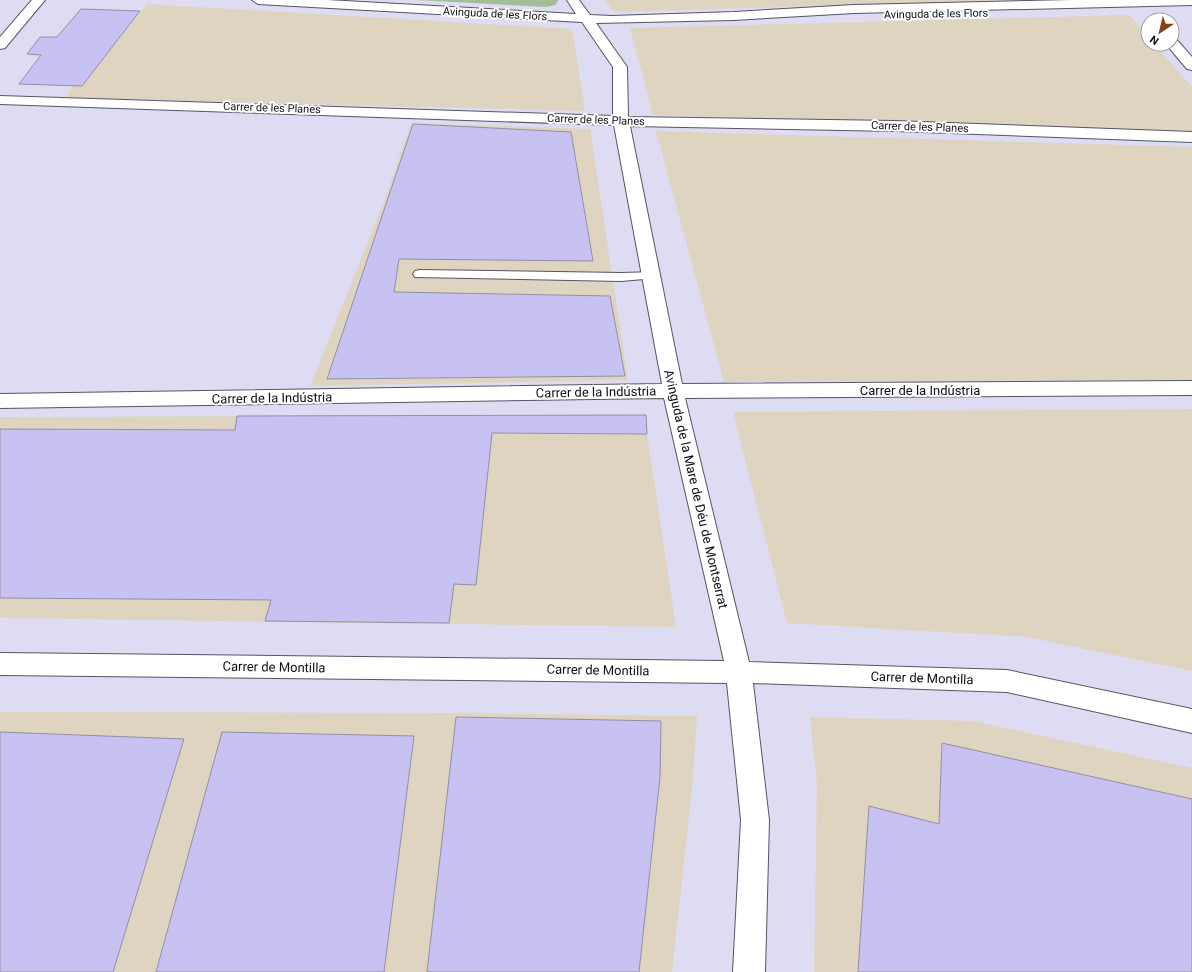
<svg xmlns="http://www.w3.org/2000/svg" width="1192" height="972" viewBox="0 0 1192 972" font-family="Roboto,sans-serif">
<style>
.industrial{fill:#dfd4bf}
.green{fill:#a3be96}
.building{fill:#c7c2f2;stroke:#918fa4}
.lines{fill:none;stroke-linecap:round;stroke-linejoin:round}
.service-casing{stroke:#565466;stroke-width:2}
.minor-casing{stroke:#565466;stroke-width:2}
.service{fill:#fff;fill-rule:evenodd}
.minor{fill:#fff;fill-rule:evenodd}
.labels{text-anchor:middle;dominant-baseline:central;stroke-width:4;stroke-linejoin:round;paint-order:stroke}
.far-street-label{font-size:11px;fill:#0e0d14;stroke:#fff}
.street-label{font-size:13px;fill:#0e0d14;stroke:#fff}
</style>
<rect width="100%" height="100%" fill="#dedcf2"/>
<path class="industrial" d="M604,0H1020L615,12Z
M147,4L572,29L585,111L66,98L73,85L82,86Z
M1129,15L1148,37V44H1154L1192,87V131L653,115L630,28Z
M411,123L590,129L628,380L310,386L387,194Z
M656,131L1192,147V380L724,382Z
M1192,409V671L1027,637L787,623L733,412Z
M646,415L647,434L676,627L0,618V417Z
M0,712L445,713L697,716L692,789L672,972H0Z
M810,717L973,721L1192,768V972H814L817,785Z"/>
<path class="green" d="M417,0H558V1L555,5L547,7Z"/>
<path class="building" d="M81,9L140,11L82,86L19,84L41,55L27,54L40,37H57Z
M413,124L571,132L593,261L399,259L394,292L610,296L625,376L327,379Z
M646,415L647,434L492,433L476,585L454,584L449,623L265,621L271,600L0,598V429L235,430L237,416Z
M456,717L661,721L660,777L639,972H427Z
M0,732L184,739L113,972H0Z
M222,732L414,736L384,972H156Z
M942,743L1192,799V972H858L869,806L939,824Z"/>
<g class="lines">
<defs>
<path id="service" d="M420,270L621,273L656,272L658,275L656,278L621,281L415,277L413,274L415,271Z"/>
<path id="minor" d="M32,0H45L5,48L0,49V37Z
M252,0H327L576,14L567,0H579L590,15L612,16L734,12L854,5L1071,0H1192V5L854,13L734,20L596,23L627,67L628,117L895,121L1192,132V142L895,131L630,126L682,384L1192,381V395L685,398L749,662L1007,670L1192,709V733L1007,692L753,683L769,820L765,972H733L741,820L727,683L0,675V653L724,661L664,398L0,408V394L662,384L614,125L0,104V96L613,116V67L582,22L258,4Z
M1172,39L1177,40L1192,57V70L1187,69L1166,44H1172Z"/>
</defs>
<use href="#service" class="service-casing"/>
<use href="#minor" class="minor-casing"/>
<use href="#service" class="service"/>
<use href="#minor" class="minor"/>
</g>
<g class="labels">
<g class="far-street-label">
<text transform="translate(495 14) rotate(3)">Avinguda de les Flors</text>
<text transform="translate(936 14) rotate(-1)">Avinguda de les Flors</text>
<text transform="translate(272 108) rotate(2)">Carrer de les Planes</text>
<text transform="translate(596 120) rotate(2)">Carrer de les Planes</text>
<text transform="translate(920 127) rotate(2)">Carrer de les Planes</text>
</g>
<g class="street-label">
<text x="920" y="390">Carrer de la Indústria</text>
<text transform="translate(596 392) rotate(-1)">Carrer de la Indústria</text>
<text transform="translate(272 398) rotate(-1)">Carrer de la Indústria</text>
<text transform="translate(696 489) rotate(77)">Avinguda de la Mare de Déu de Montserrat</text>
<text transform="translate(274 667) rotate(1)">Carrer de Montilla</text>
<text transform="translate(598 670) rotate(1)">Carrer de Montilla</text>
<text transform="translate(922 678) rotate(2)">Carrer de Montilla</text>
</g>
</g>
<g transform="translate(1160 32) rotate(215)"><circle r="19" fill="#ffffff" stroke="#9f9ea1"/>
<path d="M0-3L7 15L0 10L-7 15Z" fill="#874316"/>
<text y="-6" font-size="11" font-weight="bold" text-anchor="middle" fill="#0e0d14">N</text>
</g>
</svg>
